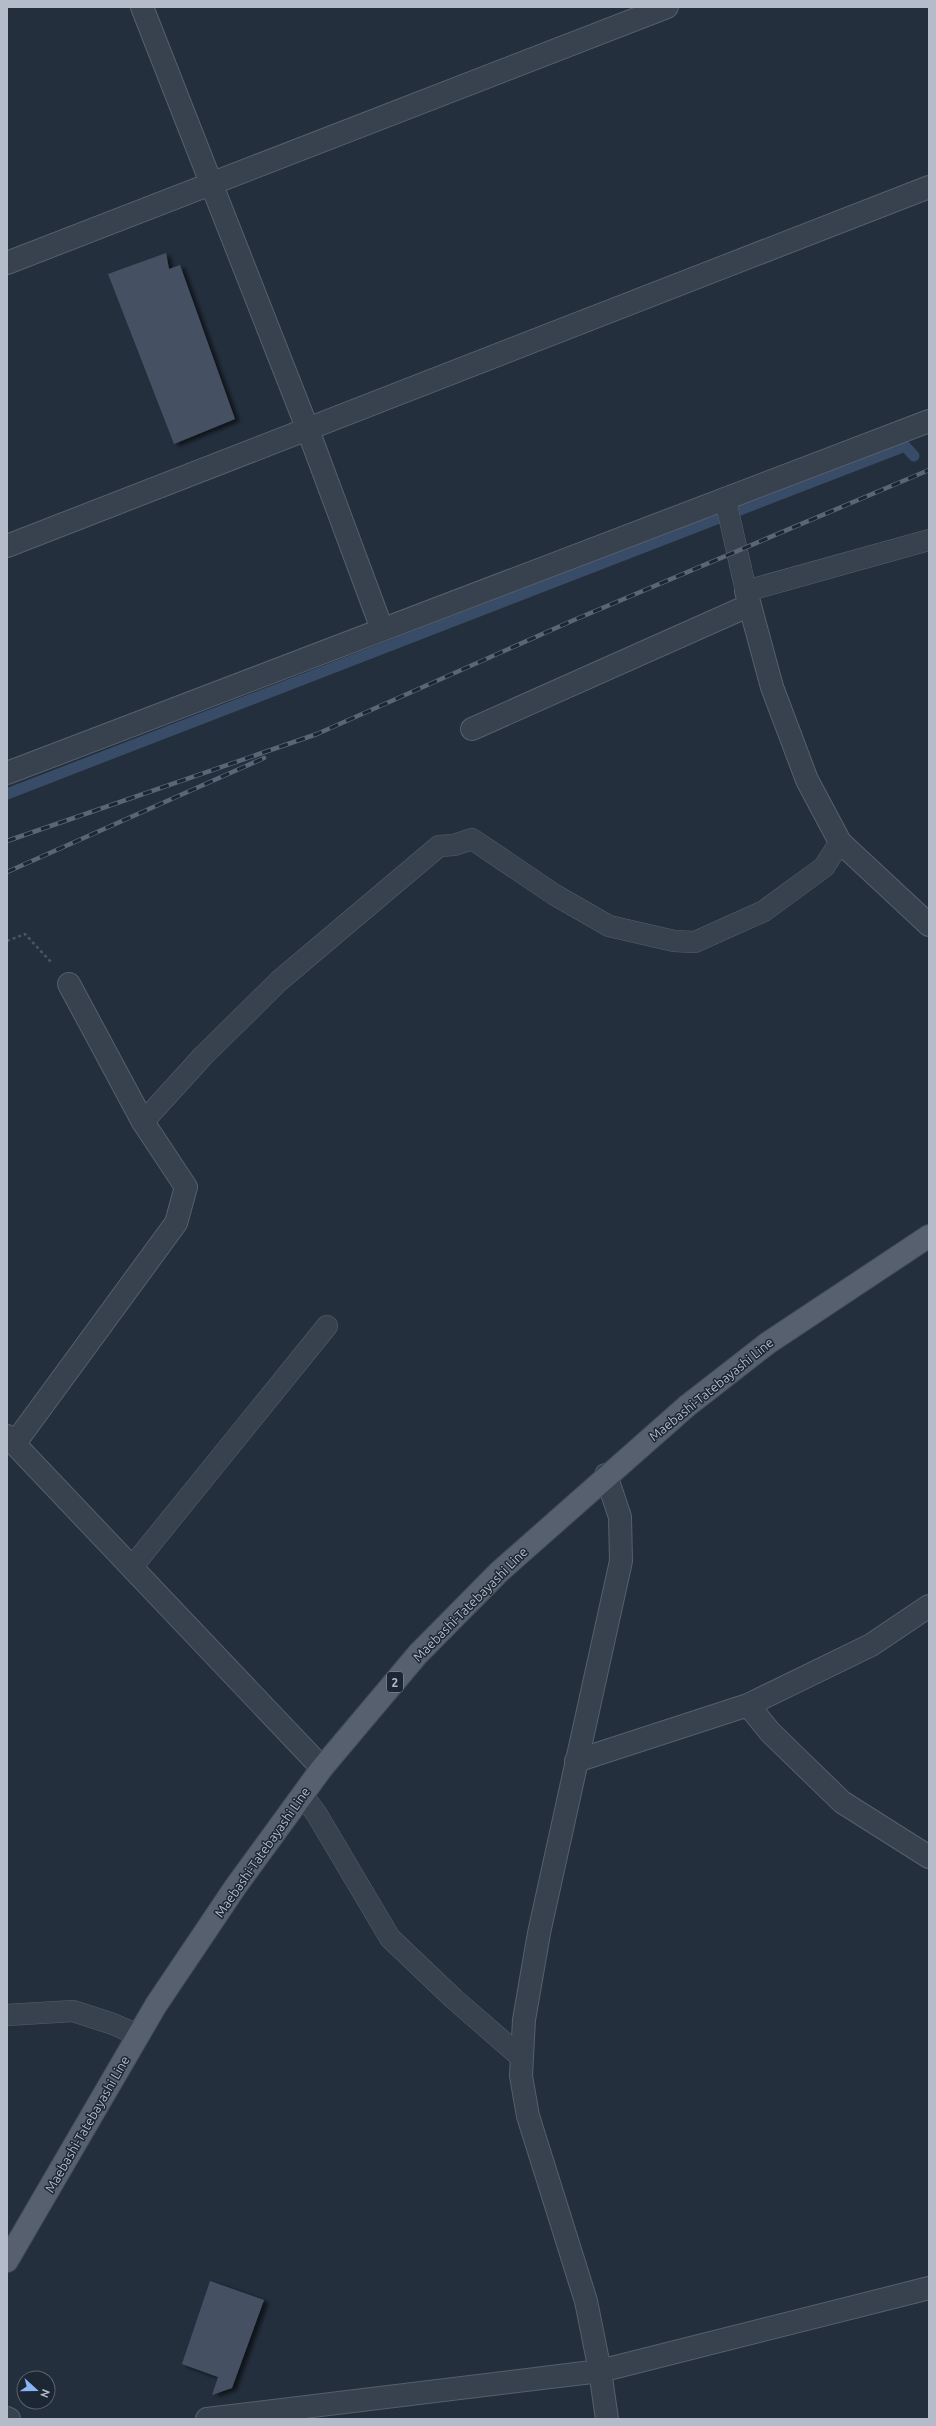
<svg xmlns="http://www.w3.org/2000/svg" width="936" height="2426" viewBox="0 0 936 2426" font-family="Ubuntu,sans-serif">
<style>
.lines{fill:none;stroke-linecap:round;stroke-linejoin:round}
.stream{stroke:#394c67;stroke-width:11}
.building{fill:#455162;filter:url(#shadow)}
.service-casing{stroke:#565f6c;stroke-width:22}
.minor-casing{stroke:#565f6c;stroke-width:24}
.tertiary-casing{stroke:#565f6c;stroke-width:24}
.primary-casing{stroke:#414a57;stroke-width:24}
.path{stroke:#44595c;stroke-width:2.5;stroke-dasharray:3 3;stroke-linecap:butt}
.service{stroke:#38414e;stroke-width:21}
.minor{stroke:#38414e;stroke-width:22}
.tertiary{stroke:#38414e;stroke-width:22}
.primary{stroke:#56606e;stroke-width:22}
.rail-casing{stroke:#5a6575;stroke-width:4.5}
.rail{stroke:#1d2633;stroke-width:3;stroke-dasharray:9;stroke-linecap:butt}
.labels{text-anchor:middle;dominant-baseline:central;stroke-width:3;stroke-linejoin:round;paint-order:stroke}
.shield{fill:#1d2633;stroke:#878f9c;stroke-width:1}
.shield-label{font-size:12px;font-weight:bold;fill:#b4bcc9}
.street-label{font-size:13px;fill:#b4bcc9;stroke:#1d2633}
</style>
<defs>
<filter id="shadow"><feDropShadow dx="4.5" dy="2.5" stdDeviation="2" flood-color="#0009"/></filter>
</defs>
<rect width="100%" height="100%" fill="#242f3e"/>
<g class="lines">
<path class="stream" d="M7,794L905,446L914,456"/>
</g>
<path class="building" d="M166,253L169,269L180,265L235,419L174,444L108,274Z
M210,2281L264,2300L232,2388L212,2395L218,2377L182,2364Z"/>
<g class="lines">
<defs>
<path id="service" d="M725,498L746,591L929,540
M143,1122L203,1056L279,981L439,846L454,845L472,839L555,895L609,926L674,941L695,942L764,911L824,867L840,842
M132,1567L327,1326
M302,1795L316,1813L390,1938L454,1999L522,2058
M7,2015L73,2011L113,2024L138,2035"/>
<path id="minor" d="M142,7L308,430L382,629
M7,546L929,187
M746,591L772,687L807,780L840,842L929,925
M472,729L750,605
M7,773L929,421
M15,1443L176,1223L186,1187L143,1122L69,984
M748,1705L770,1732L842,1802L929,1857
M576,1761L748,1705L871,1645L929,1606"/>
<path id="tertiary" d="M7,263L667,7
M7,1436L322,1768
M606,1475L620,1517L621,1561L539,1933L524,2020L521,2076L528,2116L586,2301L600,2371L607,2419
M7,2418L9,2419
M207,2419L600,2371L929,2288"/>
<path id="primary" d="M7,2261L156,2005L236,1886L322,1768L418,1654L499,1572L687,1406L768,1343L929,1236"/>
</defs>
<use href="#service" class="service-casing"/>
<use href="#minor" class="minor-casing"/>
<use href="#tertiary" class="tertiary-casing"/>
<use href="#primary" class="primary-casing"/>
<path class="path" d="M7,941L25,934L51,962"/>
<use href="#service" class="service"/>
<use href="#minor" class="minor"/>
<use href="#tertiary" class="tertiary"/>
<use href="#primary" class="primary"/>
<defs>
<path id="rail" d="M7,841L317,734L574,620L929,470
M7,872L264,758"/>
</defs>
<use href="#rail" class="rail-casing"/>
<use href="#rail" class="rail"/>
</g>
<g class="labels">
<rect class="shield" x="387" y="1672" width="16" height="20" rx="3"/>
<g class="shield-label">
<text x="395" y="1682">2</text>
</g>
<g class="street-label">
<text transform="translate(711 1389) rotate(-39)">Maebashi-Tatebayashi Line</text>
<text transform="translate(470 1604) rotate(-45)">Maebashi-Tatebayashi Line</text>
<text transform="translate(262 1852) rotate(-55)">Maebashi-Tatebayashi Line</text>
<text transform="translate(87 2124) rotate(-60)">Maebashi-Tatebayashi Line</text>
</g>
</g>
<rect width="936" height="2426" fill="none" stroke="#b4bcc9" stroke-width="16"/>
<g transform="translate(36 2390) rotate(111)"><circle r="19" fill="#1d2633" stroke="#59626f"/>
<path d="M0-3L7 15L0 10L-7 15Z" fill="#8ab4f8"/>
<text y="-6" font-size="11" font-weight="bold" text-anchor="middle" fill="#b4bcc9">N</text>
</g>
</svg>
